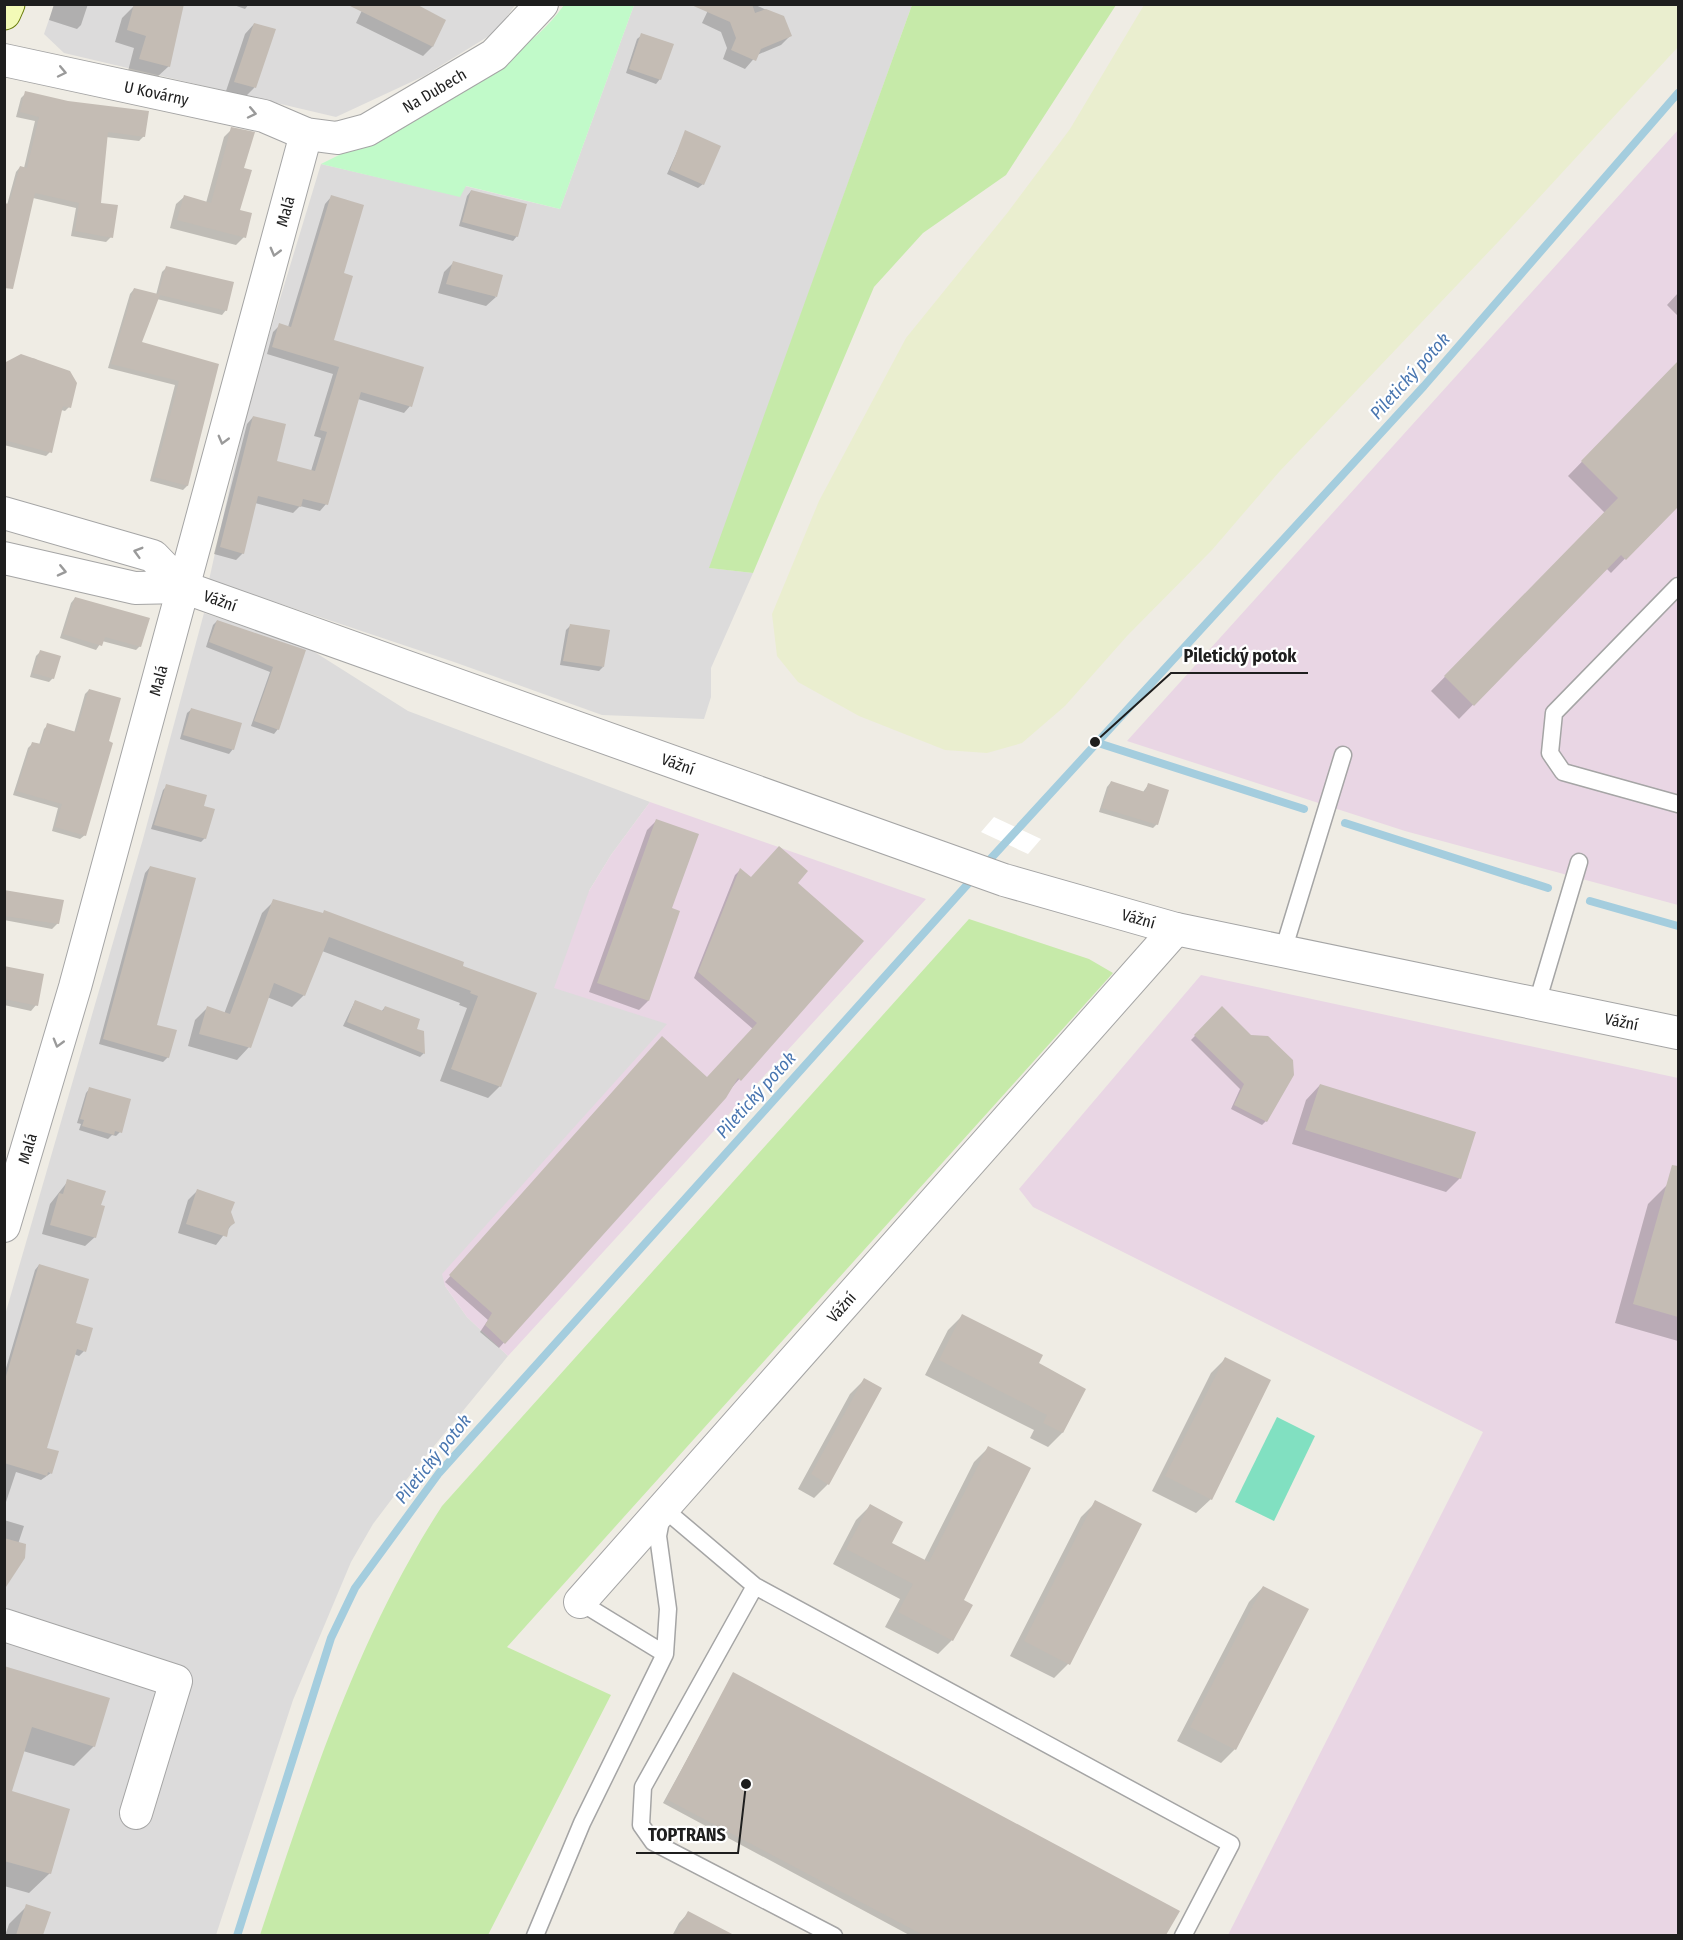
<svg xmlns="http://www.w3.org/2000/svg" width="1683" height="1940" viewBox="0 0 1683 1940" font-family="'Fira Sans Condensed',sans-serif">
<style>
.residential{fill:#dcdbdb}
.industrial{fill:#e9d6e4}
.farmland{fill:#eaeecf}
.grass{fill:#c6eaa9}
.park{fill:#c1fac9}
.pitch{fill:#81e0c1}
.pier{fill:#fff}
.shadow{fill:#0003}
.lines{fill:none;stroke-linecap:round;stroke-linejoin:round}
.stream{stroke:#a4cdde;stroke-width:8}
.building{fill:#c4bcb4}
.lane-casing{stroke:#a5a5a5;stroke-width:19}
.street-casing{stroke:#a5a5a5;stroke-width:34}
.secondary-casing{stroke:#647803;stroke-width:35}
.lane{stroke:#fff;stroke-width:16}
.street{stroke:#fff;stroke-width:32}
.secondary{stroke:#f3fab7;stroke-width:33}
.oneway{stroke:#9a9a9a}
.labels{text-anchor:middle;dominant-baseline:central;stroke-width:4.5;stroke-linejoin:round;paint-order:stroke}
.street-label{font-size:16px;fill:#1e1e1e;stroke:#fff}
.water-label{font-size:18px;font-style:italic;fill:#4976b0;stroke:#fff}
.leader{fill:none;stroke:#1e1e1e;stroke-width:2}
.callout-dot{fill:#1e1e1e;stroke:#fff;stroke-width:2}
.callout-label{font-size:18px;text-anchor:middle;font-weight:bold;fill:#1e1e1e;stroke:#fff;stroke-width:4.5;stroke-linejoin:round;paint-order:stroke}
</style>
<rect width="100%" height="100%" fill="#efece4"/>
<path class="residential" d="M54,5H515L497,31L424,76L336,117L64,53L44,34Z
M634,5H912L710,568L753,573L711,668V697L704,719L602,715L454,662L209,580L249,401L321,164L459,196L465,186L560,209Z
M204,613L305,646L408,711L650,802L611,855L589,891L668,1024L566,1138L445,1286L467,1317L508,1356L407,1479L373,1524L351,1562L293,1700L216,1935L5,1936V1315L143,839Z"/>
<path class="industrial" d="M1678,130V905L1405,831L1127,741Z
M650,802L926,899L508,1356L467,1317L445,1286L442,1274L667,1024L554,988L589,891L611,855Z
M1201,975L1678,1078V1935H1228L1483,1432L1033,1207L1019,1189Z"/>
<path class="farmland" d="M1144,5H1678V47L1499,241L1279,472L1212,550L1127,636L1065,706L1022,743L987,753L945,750L859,716L798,682L777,656L772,614L819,501L906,338L1008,212L1070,129Z"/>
<path class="grass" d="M912,5H1116L1006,175L923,233L874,287L753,573L709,568Z
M969,919L1089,959L1113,973L507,1647L611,1695L488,1935H260C309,1788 357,1637 442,1506Z"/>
<path class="park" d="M564,5H634L560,209L466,186L460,197L321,164C367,142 410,117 453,91C493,67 537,44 564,5Z"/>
<path class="pitch" d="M1277,1417L1315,1436L1274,1521L1235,1502Z"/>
<path class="pier" d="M994,817L1041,839L1028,854L981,832Z"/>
<path class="shadow" d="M54,4H88L81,25L77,29L49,20Z
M231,4H249L245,9Z
M365,4L445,20L432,47L423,56L356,23Z
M711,4H753L783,17L790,36L781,45L757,55L745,69L723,59L727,48L721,32L702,23Z
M135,5L169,66L156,78L128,71L134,48L115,42L122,18Z
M254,24L274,30L254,88L245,97L226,91L245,34Z
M642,35L660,79L656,84L626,73L637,39Z
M26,93L144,136L139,141L106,137L99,204L111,237L106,242L71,236L76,208L33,198L7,205L16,172L20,167L24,168L35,121L16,117L21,98Z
M232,129L243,169L238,211L244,237L236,245L170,228L176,204L184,197L206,203L224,137Z
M686,132L703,184L698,188L667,174Z
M471,191L517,236L513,241L459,226L467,196Z
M331,197L342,274L332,341L410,406L404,413L358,399L326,504L320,511L300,506L293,513L255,503L243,553L236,560L214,554L247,424L253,417L275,462L311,471L321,438L314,436L333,374L267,354L273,332L280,325L288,327L325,204Z
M453,263L496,297L486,306L438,293L444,272Z
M166,268L226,310L222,315L157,299L140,343L217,365L187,486L183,490L150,481L175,385L108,368L130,294L134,289L156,295L162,272Z
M1678,293V316L1667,305Z
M21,356L36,359L69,407L65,411L61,410L50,452L46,456L4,445V365Z
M1678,363V504L1611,573L1606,568L1459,719L1431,691L1605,513L1568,476Z
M75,598L140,646L136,650L102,641L96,650L60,638L71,603Z
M217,621L304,651L278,729L274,734L251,726L270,672L206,647L213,625Z
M570,626L603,667L599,671L560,665L566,630Z
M40,652L53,678L49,682L30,677L36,656Z
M89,690L85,835L80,839L52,831L58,808L13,795L28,748L32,744L39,745L44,729L48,725L74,733L85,694Z
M192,709L233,749L229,754L180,739L187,713Z
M1111,782L1143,792L1148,785L1157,824L1153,828L1099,812L1107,787Z
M167,786L202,807L205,838L201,842L151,829L163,790Z
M657,820L670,909L648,1001L639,1010L589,992L647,830Z
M150,867L155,1026L168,1057L163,1062L99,1044L145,873Z
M740,870L751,878L796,883L862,942L499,1348L480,1332L488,1320L445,1282L657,1044L707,1079L753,1029L694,978L735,875Z
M4,891L58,923L52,929L4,920Z
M274,901L535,994L500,1086L488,1098L440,1081L467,1008L459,1005L460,1003L322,951L304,995L292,1007L267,997L249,1047L237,1060L188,1046L195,1020L207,1008L224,1014L262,913Z
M4,967L36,1005L31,1011L4,1005Z
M355,1001L381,1012L385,1007L415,1030L424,1053L420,1057L343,1026Z
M1222,1008L1266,1121L1262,1125L1231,1109L1240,1089L1191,1040Z
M1320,1085L1460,1178L1446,1192L1292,1144L1306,1100Z
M90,1088L120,1132L116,1136L112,1135L108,1139L79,1130L81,1124L77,1123L86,1093Z
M68,1181L100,1206L95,1237L85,1246L42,1234L50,1204Z
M1667,1185L1678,1188V1341L1615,1323L1648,1204Z
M197,1191L230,1212L233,1223L216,1245L178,1233L188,1200Z
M39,1265L74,1324L84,1351L79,1356L74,1354L45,1449L51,1473L41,1480L16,1472L4,1508V1375L35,1270Z
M962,1316L1037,1364L1084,1389L1062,1433L1048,1447L1030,1438L1034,1430L925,1375L948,1330Z
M1225,1359L1211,1499L1196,1513L1152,1491L1211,1373Z
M864,1380L828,1484L814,1498L798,1489L850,1394Z
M988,1448L962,1601L952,1640L938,1654L885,1627L900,1599L833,1564L856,1520L870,1506L890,1544L924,1561L974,1462Z
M1096,1502L1068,1664L1054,1678L1010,1656L1081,1517Z
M4,1520L24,1526L4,1586Z
M1263,1587L1235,1749L1221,1763L1177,1741L1249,1602Z
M4,1668L94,1746L74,1766L23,1751L10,1792L50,1873L29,1893L4,1886V1867L10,1849Z
M734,1674L1177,1911L1164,1936H911L663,1803Z
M27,1906L49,1913L41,1936H5L9,1924Z
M688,1913L731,1936H672L679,1923Z"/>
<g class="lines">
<path class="stream" d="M1095,742L1304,809
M1345,823L1548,888
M983,867L1424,386L1678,93
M1590,901L1678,926
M237,1936L331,1638L355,1588L439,1473L975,876"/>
</g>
<path class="building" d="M134,4H184L170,67L139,59L146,36L127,30Z
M346,4H416L446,20L433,47Z
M689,4H752L755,13L766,9L784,16L792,36L761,49L756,61L731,50L736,38L730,22Z
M254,23L276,29L256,88L234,82Z
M641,33L674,44L661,80L629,69Z
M25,91L68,101L149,111L145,137L108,132L101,203L118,205L113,238L75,231L79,203L35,193L13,289L4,288V203L9,204L20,166L27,168L39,117L20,112Z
M231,127L255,132L244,168L252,170L240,210L252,213L246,238L177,220L184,195L211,203Z
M685,130L721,146L704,185L670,170Z
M471,190L527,204L518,237L462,222Z
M331,195L364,205L344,273L353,276L334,340L424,367L412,407L361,392L328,505L303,499L301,507L258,496L244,554L220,547L253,416L286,424L277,461L315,471L327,432L320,430L339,367L272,347L279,323L291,327Z
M453,261L503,275L497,297L446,284Z
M166,266L234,282L227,311L160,295L142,342L219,364L188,486L154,477L179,381L111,364L134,288L158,294Z
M21,354L70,371L77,383L71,408L63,406L52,453L4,440V363Z
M1678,361V507L1626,560L1621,555L1474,706L1444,676L1618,498L1581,461Z
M75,597L150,618L141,647L105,637L102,646L63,634Z
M217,620L306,650L279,730L254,721L273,667L209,642Z
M570,624L610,630L604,667L563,661Z
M40,650L61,656L54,679L33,673Z
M89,689L121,698L109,741L113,743L86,836L55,827L62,804L16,791L32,742L41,744L47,723L76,732Z
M191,708L242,723L234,750L183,735Z
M1111,781L1145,792L1148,783L1169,790L1158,825L1102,808Z
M166,784L207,795L204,806L215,809L206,839L154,825Z
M656,819L699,834L672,908L680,911L649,1001L597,983Z
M779,846L808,871L798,883L864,941L741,1081L738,1078L726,1098L505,1344L485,1325L492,1313L449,1275L662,1036L707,1077L757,1023L698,972L740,868L751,877Z
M150,866L196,878L157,1025L177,1030L169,1058L103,1039Z
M4,890L64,900L59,924L4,916Z
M273,899L323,913L324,910L464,962L463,966L537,993L501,1087L451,1069L478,996L470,993L471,991L329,937L305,996L274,983L251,1048L199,1034L207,1006L230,1014Z
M4,966L44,974L38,1006L4,999Z
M355,1000L383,1011L385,1006L420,1019L417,1029L424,1031L425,1054L347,1022Z
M1222,1006L1251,1035L1268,1036L1293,1060L1294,1075L1267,1122L1234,1105L1244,1084L1194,1035Z
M1320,1084L1476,1132L1461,1179L1305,1130Z
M89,1087L131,1099L122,1133L115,1131L114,1135L82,1126L84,1120L80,1119Z
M1672,1165L1678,1166V1317L1633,1304Z
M67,1179L106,1191L101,1205L105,1206L96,1238L50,1225L59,1193L63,1194Z
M197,1189L235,1202L231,1212L235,1223L229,1227L227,1237L186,1224Z
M39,1264L89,1279L76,1323L93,1328L86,1352L77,1349L47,1448L59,1451L52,1474L48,1472L47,1476L4,1463V1383Z
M962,1314L1043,1355L1039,1363L1086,1389L1063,1433L1043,1423L1047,1415L939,1360Z
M1225,1357L1271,1380L1212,1500L1165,1476Z
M864,1378L882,1388L829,1485L811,1474Z
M988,1446L1031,1468L964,1600L973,1605L953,1641L898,1612L913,1584L846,1549L870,1504L903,1522L892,1543L929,1562Z
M1095,1500L1142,1524L1070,1665L1024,1641Z
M4,1538L26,1544L25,1558L4,1590Z
M1263,1586L1309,1609L1236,1750L1190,1727Z
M4,1666L110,1698L95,1747L32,1727L12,1791L70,1809L51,1874L4,1861Z
M733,1672L1180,1911L1166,1935H923L666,1799Z
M26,1904L51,1912L43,1935H16Z
M688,1911L734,1935H675Z"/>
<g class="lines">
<defs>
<path id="lane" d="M1678,586L1554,713L1550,753L1563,772L1678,804
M1283,951L1343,755
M1537,1003L1579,862
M663,1508L755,1586L1231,1844L1183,1936
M662,1515L658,1536L668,1609L665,1654
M755,1586L643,1787L641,1825L653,1842L834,1936
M535,1936L582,1823L665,1654L580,1602"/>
<g id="street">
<path id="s1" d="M4,60L264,116L306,134L337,138L367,130L494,55L542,4"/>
<path d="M4,513L153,556L183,587"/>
<path id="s2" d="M4,558L135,588L183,587L1004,880L1176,929L1678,1033"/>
<path id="s3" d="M4,1226L75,987L306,134"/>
<path id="s4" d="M580,1602L1176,929"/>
<path d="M4,1625L176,1681L136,1813"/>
</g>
<path id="secondary" d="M4,13L8,4"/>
</defs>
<use href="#lane" class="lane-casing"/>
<use href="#street" class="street-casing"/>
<use href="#secondary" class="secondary-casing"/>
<use href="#lane" class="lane"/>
<use href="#street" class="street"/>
<use href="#secondary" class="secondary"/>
</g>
<defs><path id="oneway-chevron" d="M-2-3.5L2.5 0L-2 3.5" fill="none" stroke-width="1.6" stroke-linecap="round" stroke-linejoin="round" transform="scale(1.5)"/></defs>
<g class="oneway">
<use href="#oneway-chevron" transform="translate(62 72) rotate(12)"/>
<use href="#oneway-chevron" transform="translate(252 113) rotate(12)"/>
<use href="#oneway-chevron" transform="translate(275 252) rotate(105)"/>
<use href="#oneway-chevron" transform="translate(223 440) rotate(105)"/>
<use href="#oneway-chevron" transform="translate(138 552) rotate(-164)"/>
<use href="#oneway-chevron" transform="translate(62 571) rotate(13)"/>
<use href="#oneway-chevron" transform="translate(58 1043) rotate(106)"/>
</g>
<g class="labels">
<g class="street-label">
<text stroke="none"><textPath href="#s1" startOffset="452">Na Dubech</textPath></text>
<text stroke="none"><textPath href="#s1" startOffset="156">U Kovárny</textPath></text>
<text stroke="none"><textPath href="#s3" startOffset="1053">Malá</textPath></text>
<text stroke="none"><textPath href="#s2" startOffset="222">Vážní</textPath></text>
<text stroke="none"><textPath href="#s3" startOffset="567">Malá</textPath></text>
<text stroke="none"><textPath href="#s2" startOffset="708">Vážní</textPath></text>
<text stroke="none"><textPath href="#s2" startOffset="1194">Vážní</textPath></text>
<text stroke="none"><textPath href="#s2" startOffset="1688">Vážní</textPath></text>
<text stroke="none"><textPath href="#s3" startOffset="81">Malá</textPath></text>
<text stroke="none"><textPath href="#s4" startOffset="394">Vážní</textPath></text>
</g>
<g class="water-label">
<text transform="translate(1410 376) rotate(-48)">Piletický potok</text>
<text transform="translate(756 1095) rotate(-48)">Piletický potok</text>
<text transform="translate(433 1459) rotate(-51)">Piletický potok</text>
</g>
</g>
<path class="leader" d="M1095 742L1171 673H1308M746 1784L738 1853H636"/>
<g class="callout-dot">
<circle cx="1095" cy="742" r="6"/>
<circle cx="746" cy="1784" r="6"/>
</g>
<g class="callout-label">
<text x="1240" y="662">Piletický potok</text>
<text x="687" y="1841">TOPTRANS</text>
</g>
<rect width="1683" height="1940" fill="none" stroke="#1e1e1e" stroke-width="12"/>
</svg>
